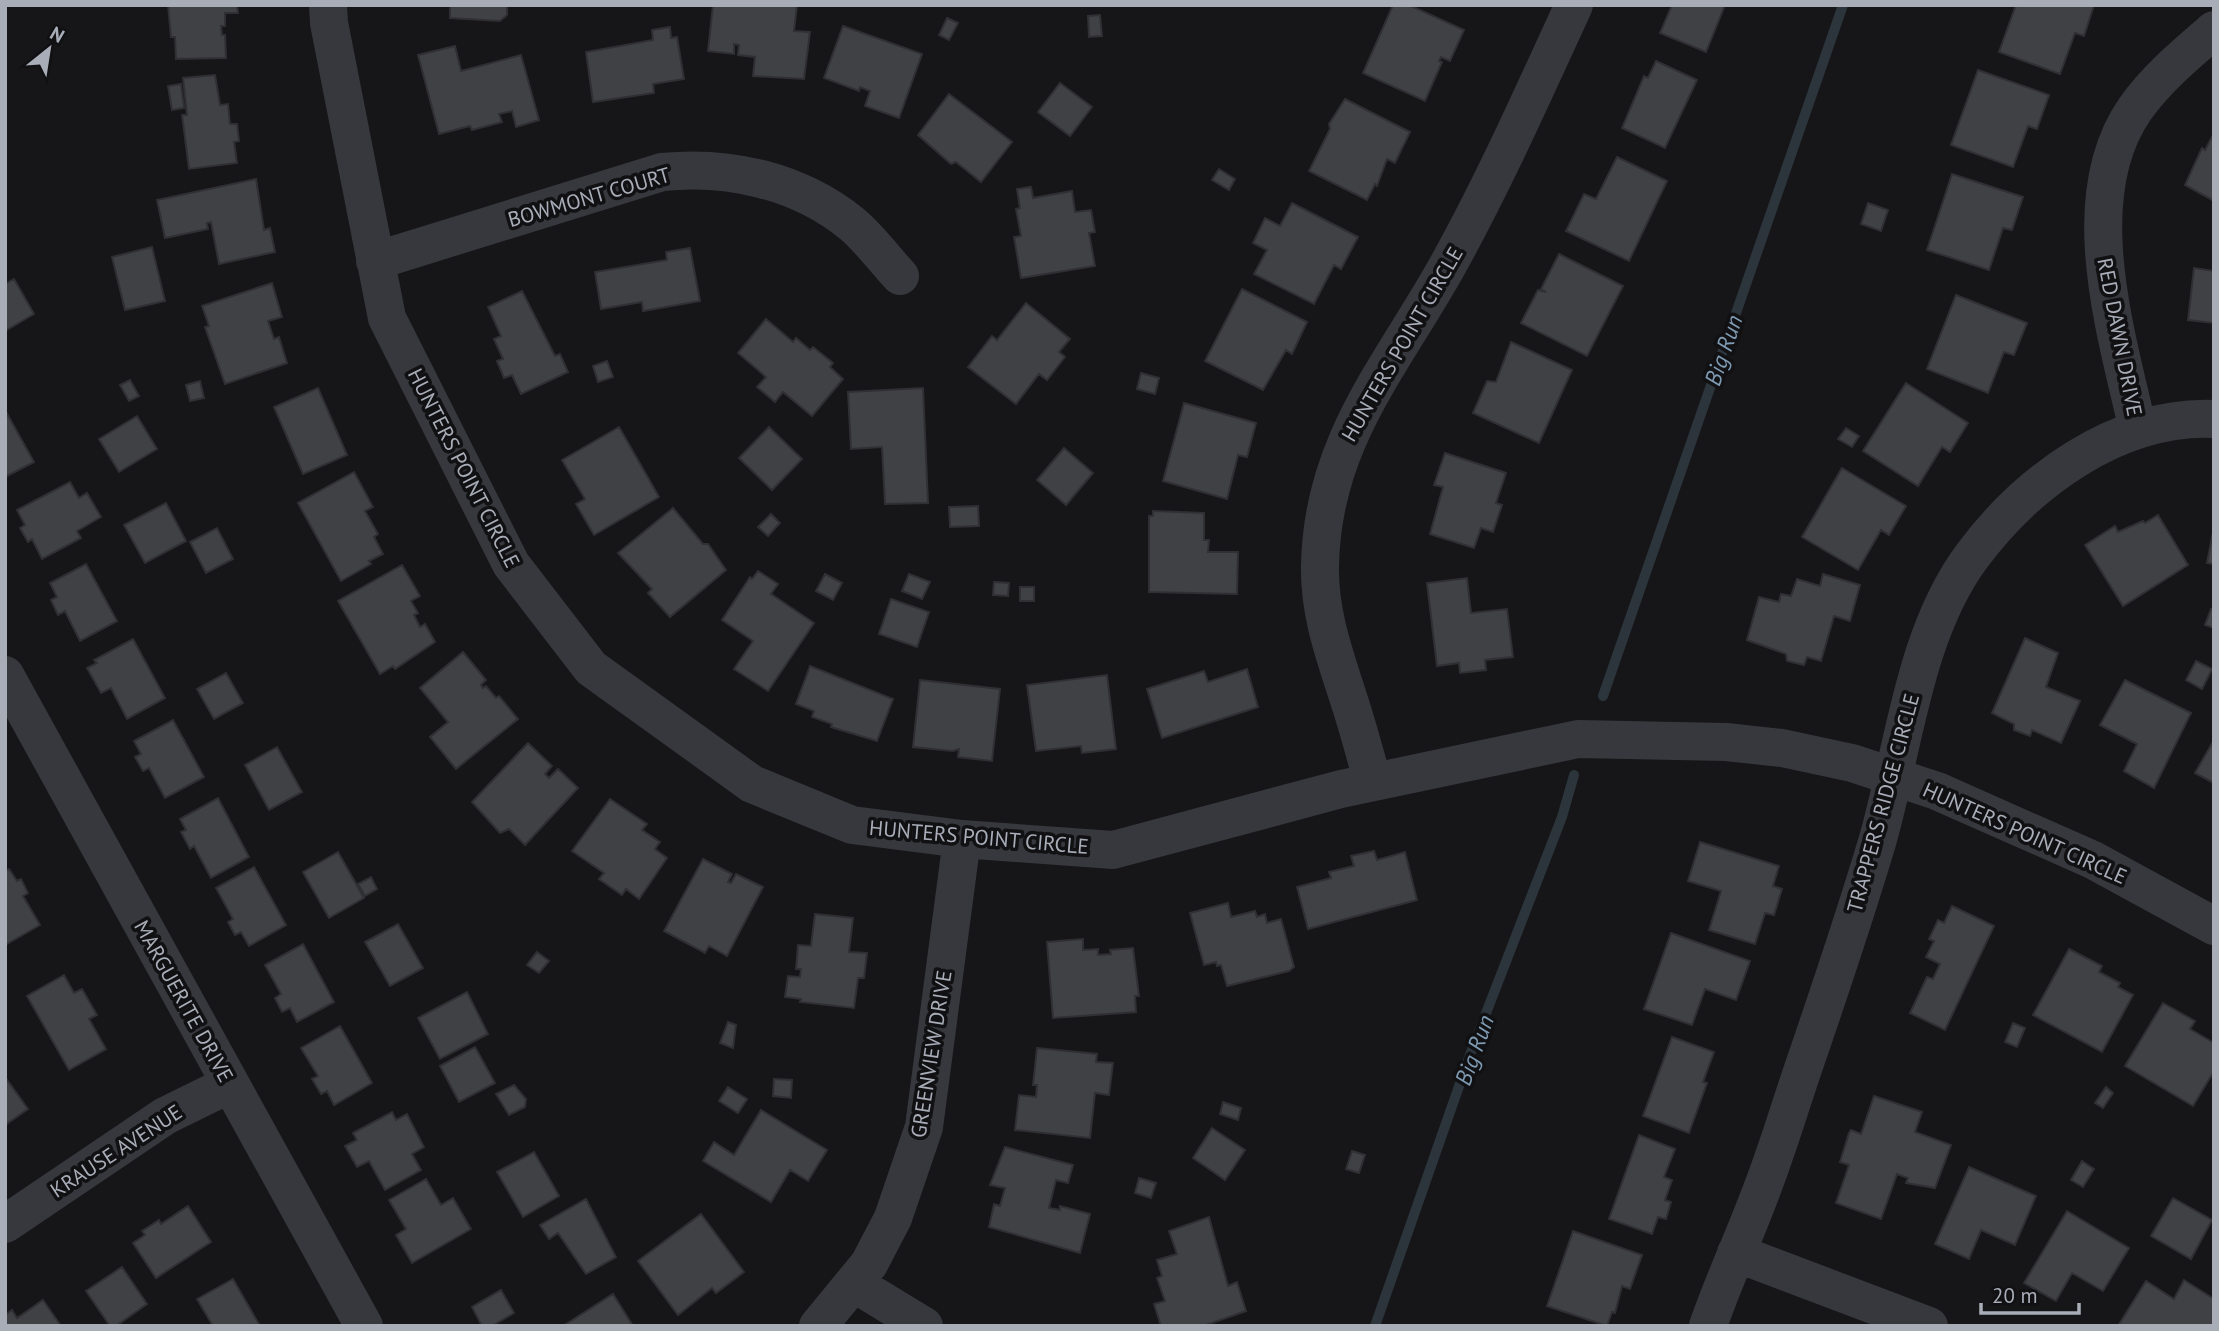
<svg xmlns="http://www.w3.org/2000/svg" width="2219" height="1331" viewBox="0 0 2219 1331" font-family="'PT Sans',sans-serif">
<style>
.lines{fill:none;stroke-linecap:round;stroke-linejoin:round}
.stream{stroke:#2c353c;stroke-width:10}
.building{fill:#404145;stroke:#303034;stroke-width:2}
.minor{stroke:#37383d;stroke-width:38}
.labels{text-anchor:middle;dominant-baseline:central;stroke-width:7;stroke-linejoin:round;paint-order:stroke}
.street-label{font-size:21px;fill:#a8adb8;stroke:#111113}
.water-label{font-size:23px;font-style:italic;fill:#7f9bb3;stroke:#111113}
</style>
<rect width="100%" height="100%" fill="#161618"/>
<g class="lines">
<path class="stream" d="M1603,696L1843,5
M1375,1326L1471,1052L1562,817L1574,775"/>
</g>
<path class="building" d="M168,5H237L238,13H225V26H221L222,35H225L226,58L176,59L175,37H171Z
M450,5H507V15L500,21L450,18Z
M713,5H797L794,31L810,32L804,79L753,76L755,57L738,55L739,45L734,44V54L708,51Z
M1393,5H1409L1464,30L1450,61L1441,57L1439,61L1442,62L1425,101L1363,73Z
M1672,5H1725L1706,52L1660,33Z
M2016,5H2094L2084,36L2075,33L2060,74L1999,52Z
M1100,15L1102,36L1089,37L1088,16Z
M947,18L958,23L949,40L939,35Z
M843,26L922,54L899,118L865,106L870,91L860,87L859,91L824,78Z
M670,27L671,38L677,37L684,79L653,84L654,93L593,102L586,52L653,40L652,30Z
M455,46L461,71L521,55L539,120L516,127L512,111L499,114L502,122L472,130L470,126L439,134L418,55Z
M1656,61L1697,80L1665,148L1622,128L1644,76L1648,78Z
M1978,70L2049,95L2037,129L2028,126L2013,167L1951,145Z
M215,75L220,105L228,104L230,124H237L239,141L234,142L237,163L189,169L182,115H187L183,78Z
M1060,83L1092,107L1070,136L1038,112Z
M181,84L184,108L172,110L168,86Z
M949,94L1012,142L981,182L956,162L951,164L918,135Z
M1345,99L1410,132L1395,163L1387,159L1377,186L1375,184L1367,200L1309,171L1330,129L1329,124Z
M2213,135H2214V201L2185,185L2202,148L2205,150Z
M1617,157L1667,181L1629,261L1566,231L1584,194L1596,199Z
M1219,169L1235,179L1229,190L1212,180Z
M1952,174L2023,197L2012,230L2003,228L1989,270L1927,250Z
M256,179L264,230L270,228L275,252L219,264L211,222L207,223L208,229L165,238L157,200Z
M1031,187L1033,198L1072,191L1075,212L1091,210L1095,232L1089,233L1095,266L1021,278L1014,237L1021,236L1016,209L1020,208L1017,189Z
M1292,203L1358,237L1341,269L1334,265L1314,304L1254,274L1267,250L1253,243L1265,218L1280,226Z
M1868,203L1888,210L1881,231L1861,224Z
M152,247L165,301L125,310L112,257Z
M690,248L700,301L643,311L642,302L601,309L595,272L667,260L666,252Z
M1559,254L1623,286L1587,356L1521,323L1538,290L1546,292L1541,289Z
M2194,268L2214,271V323L2188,320Z
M14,279L34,314L5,331V284Z
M272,283L282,317L268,321L274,339L279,337L287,363L225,384L205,327L209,326L202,306Z
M1242,289L1307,322L1292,354L1286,350L1263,390L1205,361Z
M522,291L555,356L560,354L568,372L521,394L512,375L504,378L497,361L503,359L494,339L501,336L488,307Z
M1956,295L2027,323L2014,355L2004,352L1988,393L1927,369Z
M1026,303L1070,339L1059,352L1065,357L1047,380L1039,374L1016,404L968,367L992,336L997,340Z
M766,319L793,342L796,338L810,350L813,347L833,363L830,367L843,379L812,416L783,392L775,402L757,387L766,377L738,353Z
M1511,342L1572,370L1539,443L1473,413L1487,381L1496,382Z
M607,361L613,377L598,382L593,366Z
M1141,373L1159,378L1155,394L1137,389Z
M130,380L139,396L129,401L120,385Z
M200,381L204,398L190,401L186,385Z
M1906,383L1968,423L1950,452L1942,447L1918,486L1863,451Z
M318,388L347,455L303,474L274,407Z
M923,388L928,503L885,504L882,447L851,449L848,392Z
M1184,403L1256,423L1247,457L1238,455L1227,499L1163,481Z
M5,410L34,462L5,477Z
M137,416L157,449L119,472L99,439Z
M619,427L659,497L594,535L576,504L585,499L562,460Z
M769,427L802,459L772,490L739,458Z
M1846,428L1859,436L1852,447L1838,439Z
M1064,448L1093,473L1066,505L1037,480Z
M1445,453L1506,473L1496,503L1502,505L1493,532L1481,528L1474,548L1430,534L1443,487L1434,485Z
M1842,468L1906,506L1889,535L1881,530L1858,570L1802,537Z
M354,472L373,507L365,511L378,534L374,537L383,554L369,561L371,564L341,581L298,503Z
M70,482L79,498L87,493L101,517L77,531L81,538L42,559L32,539L28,542L20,528L25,525L17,510Z
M166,503L186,541L145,563L124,525Z
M978,506L979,526L950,527L949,507Z
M673,508L703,544H708L726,570L670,617L648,593L652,589L618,553Z
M1153,511L1204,513V540H1209L1208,552H1238L1237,594L1149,592V516H1153Z
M771,514L780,523L768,536L758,527Z
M2158,515L2188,565L2123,606L2085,545L2115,526L2118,532L2143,521L2145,523Z
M2214,527V564L2207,563Z
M217,528L233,559L206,573L190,542Z
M86,564L117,621L80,641L65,611L58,615L51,600L57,597L50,583Z
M402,565L420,596L411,601L418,613L414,615L420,627L425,624L435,642L395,669L393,666L380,674L338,601Z
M758,571L778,584L771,594L814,623L768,691L734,669L753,641L722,620L750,577L752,579Z
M825,574L842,583L833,600L816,591Z
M909,574L930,582L922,599L902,591Z
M1823,574L1860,585L1850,621L1834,616L1821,661L1807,657L1804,665L1787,661L1786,654L1747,640L1759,597L1779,602L1781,594L1791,596L1797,579L1820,586Z
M1467,578L1471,613L1507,609L1513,657L1485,660L1486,670L1460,673L1459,663L1437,666L1427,583Z
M994,582L1009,583L1008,596L993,595Z
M1020,587H1034V601H1020Z
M891,599L929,612L917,647L879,634Z
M2211,609L2214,610V628L2205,625Z
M2025,638L2058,653L2046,687L2080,701L2061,743L2032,730L2030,736L2014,730V724L1992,713Z
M133,639L165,698L127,719L111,688L101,693L87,668L97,663L94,660Z
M463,652L486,680L481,685L483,688L486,686L496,698L499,696L518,719L456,769L430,737L448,722L420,688Z
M2196,661L2212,669L2202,689L2186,680Z
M810,666L893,699L877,741L831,727L832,724L812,717L814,711L796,704Z
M1247,669L1258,707L1162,738L1147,689L1204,671L1208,682Z
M226,673L243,703L214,719L197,689Z
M1107,675L1116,749L1082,753L1081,746L1036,751L1027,685Z
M920,680L1000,689L992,761L958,757L959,749L953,751L913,747Z
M2125,680L2191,713L2154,788L2124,771L2137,744L2100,725Z
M173,720L204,777L165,798L149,768L143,771L135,757L141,754L134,741Z
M2214,740V783L2195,773Z
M528,743L552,766L545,774L549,778L558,769L578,788L525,845L509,829L500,833L472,802Z
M277,747L302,792L269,810L245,765Z
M218,798L249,857L211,878L194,846L190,849L181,832L186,830L180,819Z
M610,799L647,824L642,830L660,842L655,849L667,858L639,899L626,889L622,895L599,879L604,873L572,851Z
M1700,842L1779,866L1773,886L1782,889L1774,915L1765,913L1755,944L1709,930L1721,891L1688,881Z
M1374,851L1377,860L1405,852L1417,900L1308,929L1297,887L1331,878L1329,872L1354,866L1351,856Z
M338,852L364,898L329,918L303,872Z
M703,859L732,874L728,882L731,883L736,874L763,887L727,956L709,946L705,953L664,931Z
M254,867L286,925L249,946L241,932L235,935L228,922L233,919L216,888Z
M9,869L17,881L21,879L28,893L23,896L40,925L5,945V871Z
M371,877L377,889L365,896L358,884Z
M1228,903L1231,917L1255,911L1257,917L1265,914L1267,923L1281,919L1294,967L1289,971L1227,986L1221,965L1217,966L1216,962L1204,965L1190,913Z
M1952,906L1994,926L1945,1030L1910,1013L1927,977L1933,979L1940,964L1926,957L1934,941L1929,939L1938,920L1944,923Z
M815,914L853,918L849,952L867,953L864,978H858L854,1008L800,1002L801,999L785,997L788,976L800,977L801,969H796L798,945L811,946Z
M398,924L423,968L390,986L365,942Z
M1671,933L1750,961L1736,1000L1705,989L1692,1025L1644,1009Z
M1083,939V950L1098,949V955L1111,954L1110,950L1133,948L1139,996H1135L1136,1012L1053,1018L1047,942Z
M303,944L334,1002L297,1022L290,1008L282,1012L275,998L281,994L265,965Z
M2069,949L2102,966L2099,972L2120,983L2118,987L2133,995L2102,1052L2033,1015Z
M537,952L549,961L539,973L527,965Z
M64,975L74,993L82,989L97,1015L89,1019L106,1049L69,1070L27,996Z
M467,992L488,1034L440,1059L418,1018Z
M2163,1003L2195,1021L2190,1029L2214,1043V1071L2193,1106L2125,1066Z
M728,1022L736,1025L733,1048L720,1043Z
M2013,1023L2025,1028L2017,1047L2005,1042Z
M340,1026L372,1083L334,1105L327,1091L321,1094L312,1079L318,1076L301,1048Z
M1672,1037L1714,1052L1703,1082L1707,1083L1689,1133L1643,1116Z
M475,1047L495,1083L459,1102L440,1066Z
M1037,1048L1097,1054L1096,1062L1113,1063L1109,1095L1095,1093L1090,1138L1015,1130L1019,1095L1036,1097L1037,1085H1033Z
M5,1077L28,1109L5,1125Z
M774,1079L792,1080L791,1098L773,1096Z
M514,1085L526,1099L525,1107L509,1115L496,1094Z
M728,1087L747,1099L738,1113L719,1101Z
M2106,1087L2113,1093L2103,1108L2095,1103Z
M1874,1096L1922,1112L1915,1132L1951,1145L1935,1188L1906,1183L1908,1178L1897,1174L1881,1219L1836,1203L1849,1165L1840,1162L1849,1133L1851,1130L1861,1134Z
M1223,1102L1241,1108L1238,1120L1220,1114Z
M761,1110L827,1150L808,1181L790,1170L771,1202L703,1161L714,1142L734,1155Z
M392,1112L396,1120L407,1114L424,1147L412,1154L421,1170L385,1190L369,1161L357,1167L345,1146L357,1140L353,1133Z
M1212,1128L1245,1150L1225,1180L1193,1158Z
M1639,1135L1675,1149L1664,1177L1672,1180L1665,1200L1671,1202L1666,1219L1658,1217L1652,1234L1609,1219Z
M1005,1147L1073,1165L1068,1183L1056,1180L1049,1208L1060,1210V1206L1090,1214L1080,1253L989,1227L994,1204L1000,1206L1005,1188L990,1185Z
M1352,1151L1365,1155L1359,1173L1346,1169Z
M534,1152L559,1196L523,1217L497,1172Z
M2082,1161L2094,1169L2083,1187L2071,1180Z
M1969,1167L2036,1196L2015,1245L1981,1230L1969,1259L1935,1244Z
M1139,1178L1156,1183L1151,1198L1135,1193Z
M426,1179L441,1205L453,1198L471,1229L412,1263L396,1235L406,1229L389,1200Z
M2173,1198L2212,1220L2191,1259L2151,1236Z
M586,1199L616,1257L586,1274L558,1233L549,1239L540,1225Z
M188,1206L211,1242L156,1278L133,1243L145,1235L142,1231L159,1220L161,1224Z
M2067,1211L2129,1248L2103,1291L2072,1273L2056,1301L2024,1283Z
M701,1214L744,1272L716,1293L712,1288L678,1315L638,1261Z
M1209,1217L1228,1286L1237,1282L1246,1311L1203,1326H1161L1154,1304L1165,1301L1157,1278L1162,1276L1157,1260L1177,1254L1169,1231Z
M1573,1231L1642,1255L1630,1289L1622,1286L1615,1313L1612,1312L1607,1326L1547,1306Z
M122,1267L147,1304L116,1326H110L86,1291Z
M233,1279L260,1326H213L197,1299Z
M2184,1280L2214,1299V1326H2118L2146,1281L2174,1299Z
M501,1290L514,1313L492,1326H482L472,1307Z
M613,1294L633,1326H563Z
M43,1300L61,1326H5V1315L12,1310L17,1318Z"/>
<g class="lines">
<path class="minor" d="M328,5L329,23L387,318L511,564L591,668L752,784L852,825L962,839L1113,850L1341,789L1578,739L1726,742L1782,748L1852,763L1937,791L2093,860L2214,926
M375,261L662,172C729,165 799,181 852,224C869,238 884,259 900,276
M2138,430C2117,335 2073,198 2135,109C2156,79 2186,54 2214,30
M5,675L364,1326
M1373,782C1365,755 1358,727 1349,700C1335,656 1319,614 1320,566C1322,441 1392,366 1449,263C1495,180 1534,92 1574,5
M5,1224L165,1116L230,1084
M1736,1253L1929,1326
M855,1284L924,1326
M818,1326L869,1264L893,1218L924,1127L962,839
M1708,1326C1723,1282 1743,1240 1759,1197C1777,1152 1790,1106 1806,1060C1831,987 1856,913 1878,839C1904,747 1914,634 1972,556C2027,482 2117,415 2214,419"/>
</g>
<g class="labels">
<g class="street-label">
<text transform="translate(589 197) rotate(-16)">BOWMONT COURT</text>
<text transform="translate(2120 337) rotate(79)">RED DAWN DRIVE</text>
<text transform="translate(1402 344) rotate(-60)">HUNTERS POINT CIRCLE</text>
<text transform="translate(464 468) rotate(63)">HUNTERS POINT CIRCLE</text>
<text transform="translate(1883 803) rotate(-75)">TRAPPERS RIDGE CIRCLE</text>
<text transform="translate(2025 833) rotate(24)">HUNTERS POINT CIRCLE</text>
<text transform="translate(979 837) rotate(5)">HUNTERS POINT CIRCLE</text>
<text transform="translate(184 1001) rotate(61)">MARGUERITE DRIVE</text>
<text transform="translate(931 1054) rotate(-81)">GREENVIEW DRIVE</text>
<text transform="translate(116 1151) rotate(-33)">KRAUSE AVENUE</text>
</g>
<g class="water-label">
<text transform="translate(1723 350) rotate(-71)">Big Run</text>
<text transform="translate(1474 1050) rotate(-70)">Big Run</text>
</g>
</g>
<rect width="2219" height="1331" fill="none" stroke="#a8adb8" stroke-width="14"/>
<g transform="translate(49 49) rotate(30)" stroke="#111113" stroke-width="5" paint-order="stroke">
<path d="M0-5L12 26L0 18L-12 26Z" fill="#a8adb8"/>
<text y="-10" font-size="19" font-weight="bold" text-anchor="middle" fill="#a8adb8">N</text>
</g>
<path d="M1981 1303v10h98v-10" fill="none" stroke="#a8adb8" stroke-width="3.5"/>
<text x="1992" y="1303" font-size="21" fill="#a8adb8" stroke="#111113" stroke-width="5" paint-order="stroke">20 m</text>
</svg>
